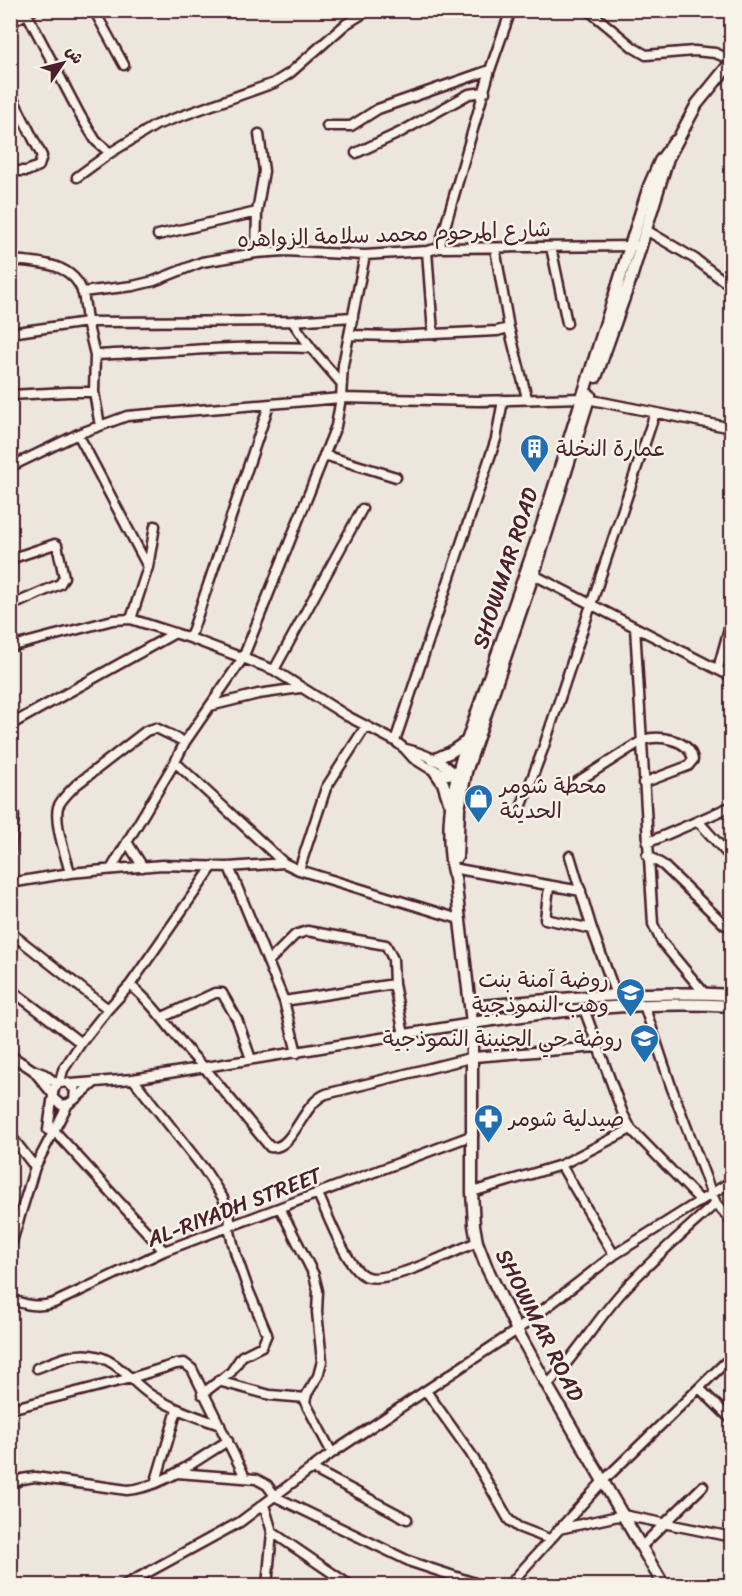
<svg xmlns="http://www.w3.org/2000/svg" width="742" height="1596" viewBox="0 0 742 1596" font-family="Sriracha,'Playpen Sans Arabic',sans-serif">
<style>
.lines{fill:none;stroke-linecap:round;stroke-linejoin:round}
.minor-casing{stroke:#4a1f2b;stroke-width:13}
.tertiary-casing{stroke:#4a1f2b;stroke-width:15}
.secondary-casing{stroke:#4a1f2b;stroke-width:15}
.minor{stroke:#f7f3e8;stroke-width:8}
.tertiary{stroke:#f7f3e8;stroke-width:10}
.secondary{stroke:#f7f3e8;stroke-width:10}
.labels{text-anchor:middle;dominant-baseline:central;stroke-width:5;stroke-linejoin:round;paint-order:stroke}
.street-label{font-size:22px;fill:#4a1f2b;stroke:#f7f3e8}
.poi-label{font-size:22px;fill:#4a1f2b;stroke:#f7f3e8;text-anchor:start}
</style>
<rect width="100%" height="100%" fill="#ece6dd"/>
<filter id="ink" filterUnits="userSpaceOnUse"><feTurbulence type="fractalNoise" baseFrequency=".0167" numOctaves="2"/><feDisplacementMap in="SourceGraphic" scale="12" xChannelSelector="R" yChannelSelector="G"/><feConvolveMatrix kernelMatrix="1 2 1 2 8 2 1 2 1" color-interpolation-filters="sRGB"/></filter>
<g filter="url(#ink)">
<g class="lines">
<defs>
<path id="minor" d="M25,10L80,115L96,141L110,153
M94,10L124,65
M588,10L634,48L646,55L694,51L715,53L732,60
M10,23L33,10
M10,93L42,156L39,166L27,171H10
M327,126H351L378,109L490,70
M356,153L399,133L469,94L485,92
M77,177L110,153L156,125L274,83L290,73L346,24L369,10
M646,230L695,259L732,287
M158,235L257,212
M551,247L567,323
M439,248L490,70L511,10
M427,251L433,333
M256,253L257,212L264,171L259,134
M10,260C37,262 74,262 83,294C85,303 86,313 87,322L292,321L311,348L342,384
M82,292L133,286L154,281L202,262L256,253L285,251L365,255L427,251L439,248L636,246
M292,321L353,317
M509,328L527,398
M10,333L87,322L95,355L94,392L100,426
M350,335L393,336L497,331L509,328L495,248
M95,355C167,352 239,345 311,348
M10,395L68,392H94
M78,434L148,567
M324,455L396,477
M10,467L78,434L127,416L341,398L478,401L582,398L732,428
M10,559L55,544L57,545L64,577L60,584L10,606
M534,575L732,677
M131,619L148,567L155,526
M635,627L653,924L661,941L705,994
M190,638L269,405
M10,647L113,620L131,619L190,638L274,670L347,716L395,741L405,749L413,758L429,768L447,775L462,773
M718,669L732,617
M274,670L362,509
M210,706L258,694L300,688
M10,725L175,633
M395,741L496,439L503,400
M406,749C423,753 446,763 457,776
M175,762L284,863
M577,782L643,740C659,735 690,739 693,760L688,766L643,783
M10,811L14,816L10,855
M519,813L543,749L655,413
M698,821L732,806
M127,842L143,867
M647,843L698,821L732,859
M647,855L663,865L725,925
M570,856L592,929L616,995
M213,866L130,985C160,1009 177,1042 204,1067L270,1147C293,1152 302,1103 326,1094L474,1057L597,1047
M229,867L284,1001L297,1053
M452,868L581,891
M111,869L175,762L185,742L243,658L336,426L341,398L343,365L365,255
M299,870L326,788L366,726
M70,873C66,856 54,824 58,807C61,799 70,791 76,785L146,731L156,728L185,742
M10,883L70,873L162,865L229,867L284,863L299,870L459,919
M549,887L545,919L592,929
M10,932L108,1009L130,985
M269,961L295,935L307,931L386,945L393,959L394,984L404,1035
M10,989L81,1043L63,1070L60,1082
M284,1001L394,984
M644,1005L671,1086L711,1192L716,1203L732,1222
M163,1017L215,993H222L237,1019L251,1059
M81,1043L108,1009
M10,1055L33,1070L44,1074L57,1084
M33,1070L52,1093
M133,1079L204,1169L223,1198L230,1219L229,1228L236,1255L248,1289L267,1334L262,1346L242,1356L231,1372L202,1394
M71,1084L133,1079L472,1023
M74,1100L94,1083
M49,1125L164,1251
M631,1129L700,1200
M48,1130C49,1124 53,1089 55,1087C58,1082 63,1082 68,1083L75,1090L74,1100L68,1104L61,1105L53,1098
M10,1135L35,1167
M561,1165L614,1255
M472,1192L561,1165L631,1129L623,1114L584,1009
M318,1194C327,1213 346,1265 363,1275C382,1288 455,1251 477,1242
M280,1208L314,1275L318,1291L317,1312L322,1361L318,1376L307,1394L305,1402L332,1453
M10,1248L35,1167L68,1104
M10,1299C26,1305 37,1308 54,1303L164,1251L473,1135
M37,1368C53,1362 73,1352 91,1355C115,1358 129,1379 148,1393C170,1408 195,1416 220,1425
M218,1381L270,1395L306,1398
M547,1385C575,1357 595,1322 622,1292C651,1260 684,1232 716,1203
M699,1388L732,1420
M426,1391L471,1454L509,1520L518,1527L549,1539
M10,1409L131,1378L176,1364L184,1363L192,1369L245,1477
M311,1468L407,1519
M177,1473L256,1479L267,1485L276,1497L411,1562L484,1586
M156,1481L177,1410
M10,1485L22,1479L35,1477L127,1490C163,1488 198,1458 228,1441
M264,1505L272,1532L267,1586
M559,1529L623,1515L732,1537
M272,1532L351,1586
M641,1547L703,1486
M123,1586L240,1522L332,1453L517,1330L614,1255L732,1181
M508,1586L603,1481L732,1356"/>
<path id="tertiary" d="M471,1007C558,999 644,990 732,995
M472,1023C558,1010 644,1001 732,1006"/>
<path id="secondary" d="M596,377L631,278L668,158L697,104L732,61
M433,760L451,752L467,741
M434,770L443,783L449,802
M457,857L459,809L466,772L537,564L590,395
M664,1586L547,1385L517,1330L487,1268L477,1242L474,1225L472,1192V1023L455,878C451,869 451,860 450,850C447,807 455,781 467,741L541,528L649,186L660,161L675,141"/>
</defs>
<use href="#minor" class="minor-casing"/>
<use href="#tertiary" class="tertiary-casing"/>
<use href="#secondary" class="secondary-casing"/>
<use href="#minor" class="minor"/>
<use href="#tertiary" class="tertiary"/>
<use href="#secondary" class="secondary"/>
</g>
</g>
<defs>
<symbol id="building-pin" viewBox="-11 -11 22 30"><path d="M0 17L-7.5 6A9.5 9.5 0 1 1 7.5 6Z" fill="#1f6fb2" stroke="#f7f3e8"/><path d="M-4-6H4V6H1V3H-1V6H-4ZM-2.5-4.3h1.7v1.8h-1.7ZM.8-4.3h1.7v1.8H.8ZM-2.5-1h1.7V.8h-1.7ZM.8-1h1.7V.8H.8Z" fill="#fff"/></symbol>
<symbol id="shop-pin" viewBox="-11 -11 22 30"><path d="M0 17L-7.5 6A9.5 9.5 0 1 1 7.5 6Z" fill="#1f6fb2" stroke="#f7f3e8"/><path d="M-5-2.5h2.3a2.7 3.5 0 0 1 5.4 0H5L5.5 6h-11ZM-1.5-2.5h3a1.5 2.3 0 0 0-3 0Z" fill="#fff"/></symbol>
<symbol id="school-pin" viewBox="-11 -11 22 30"><path d="M0 17L-7.5 6A9.5 9.5 0 1 1 7.5 6Z" fill="#1f6fb2" stroke="#f7f3e8"/><path d="M0-5L7-2L0 1L-7-2ZM-4 1L0 2.5L4 1V4Q0 6-4 4Z" fill="#fff"/></symbol>
<symbol id="pharmacy-pin" viewBox="-11 -11 22 30"><path d="M0 17L-7.5 6A9.5 9.5 0 1 1 7.5 6Z" fill="#1f6fb2" stroke="#f7f3e8"/><path d="M-2-6h4v4h4v4h-4v4h-4v-4h-4v-4h4Z" fill="#fff"/></symbol>
</defs>
<g fill-rule="evenodd">
<use href="#building-pin" x="518" y="432" width="33" height="45"/>
<use href="#shop-pin" x="462" y="782" width="33" height="45"/>
<use href="#school-pin" x="614" y="976" width="33" height="45"/>
<use href="#school-pin" x="628" y="1022" width="33" height="45"/>
<use href="#pharmacy-pin" x="472" y="1102" width="33" height="45"/>
</g>
<g class="labels">
<g class="street-label">
<text transform="translate(394 234) rotate(-2)">شارع المرحوم محمد سلامة الزواهره</text>
<text transform="translate(505 568) rotate(-72)">SHOWMAR ROAD</text>
<text transform="translate(234 1207) rotate(-21)">AL-RIYADH STREET</text>
<text transform="translate(540 1325) rotate(63)">SHOWMAR ROAD</text>
</g>
<g class="poi-label">
<text x="556" y="448">عمارة النخلة</text>
<text x="500" y="785">محطة شومر<tspan x="500" dy="25">الحديثة</tspan></text>
<text x="609" y="979" text-anchor="end">روضة آمنة بنت<tspan x="609" dy="25">وهب النموذجية</tspan></text>
<text x="623" y="1038" text-anchor="end">روضة حي الجنينة النموذجية</text>
<text x="509" y="1118">صيدلية شومر</text>
</g>
</g>
<rect width="742" height="1596" fill="none" stroke="#f7f3e8" stroke-width="36"/>
<rect x="18" y="18" width="706" height="1560" fill="none" stroke="#4a1f2b" stroke-width="2" filter="url(#ink)"/>
<g transform="translate(63 63) rotate(55)" stroke="#f7f3e8" stroke-width="4.5" paint-order="stroke">
<path d="M0-4.5L10 22L0 15L-10 22Z" fill="#4a1f2b"/>
<text y="-9" font-size="16" font-weight="bold" text-anchor="middle" fill="#4a1f2b">ش</text>
</g>
</svg>
